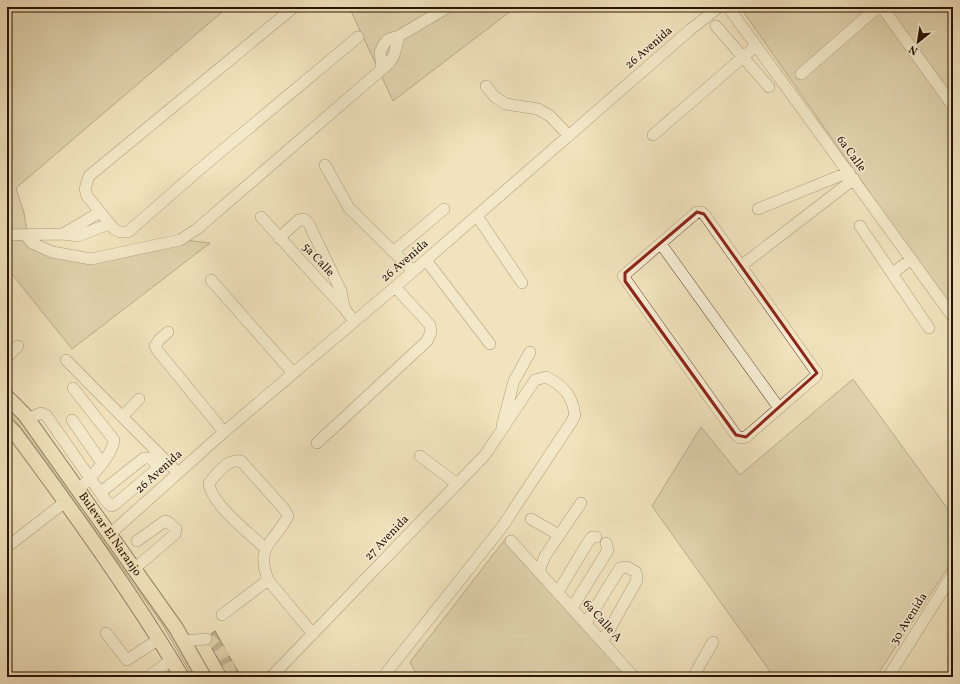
<svg xmlns="http://www.w3.org/2000/svg" width="960" height="684" viewBox="0 0 960 684" font-family="Vollkorn,serif">
<style>
.green{fill:#cfc09d;stroke:#7c6a4e}
.building{fill:#918062;stroke:#291400}
.lines{fill:none;stroke-linecap:round;stroke-linejoin:round}
.minor-tunnel{stroke:#d3c4a1;stroke-width:11;stroke-dasharray:11 5.5;stroke-linecap:butt}
.minor-casing{stroke:#5b482f;stroke-width:12}
.major-casing{stroke:#291400;stroke-width:16}
.minor{stroke:#f6edd4;stroke-width:11}
.major{stroke:#f1e3bd;stroke-width:14}
.marked{fill:none;stroke:#8f2418;stroke-width:3;stroke-linejoin:round}
.labels{text-anchor:middle;dominant-baseline:central;stroke-width:3;stroke-linejoin:round;paint-order:stroke}
.street-label{font-size:12px;fill:#291400;stroke:#f6edd4}
</style>
<rect width="100%" height="100%" fill="#f1e3bd"/>
<filter id="stains"><feTurbulence type="fractalNoise" baseFrequency=".005" numOctaves="4"/><feColorMatrix values="0 0 0 0 .2 0 0 0 0 .09 0 0 0 0 .02 0 0 0 .5 -.17"/></filter>
<radialGradient id="worn" r=".72"><stop offset=".6" stop-color="#630" stop-opacity="0"/><stop offset="1" stop-color="#630" stop-opacity=".3"/></radialGradient>
<path class="green" d="M7,7H228L16,188L24,213L29,243L83,263L184,240L210,243L72,349L7,268Z
M349,7H516L393,101Z
M740,7H953V312Z
M853,379L953,516V560L876,677H774L652,506L701,427L740,475Z
M7,405L21,420L164,621L197,676H194L191,674L162,624L36,447L15,420L7,412Z
M506,538L630,677H418L410,662Z"/>
<path class="building" d="M215,631L241,677H228L210,645L213,639L211,634Z"/>
<g class="lines">
<path class="minor-tunnel" d="M206,639C216,639 232,668 232,677"/>
<defs>
<path id="minor" d="M294,7L89,176L85,189L87,196L114,229L120,232H128L200,169L358,37
M728,7L953,317
M882,7L953,106
M716,26L769,87
M382,69L380,52L384,44L389,39L399,36L448,7
M801,74L878,7
M486,86L495,97L506,104L538,109L550,116L569,136
M653,135L756,46
M325,165L349,208L413,271
M758,209L849,172
M697,212H701L704,214L817,373L816,376L746,437L740,438L736,435L623,276Z
M477,216L522,283
M261,217L344,308L354,321
M860,226L929,328
M63,234L100,212
M7,235L63,234L78,236L109,224
M25,235L32,243L52,252L91,259L180,240L197,229L389,63L394,55L399,36
M279,238L299,220L304,219L309,224L341,291L344,307
M661,244L779,408
M393,252L444,209
M426,260L490,344
M741,266L854,179
M893,273L911,259
M211,280L293,373
M168,332L159,340L155,346L157,350L224,432
M7,357L18,346
M66,360L178,473
M73,388L114,440C113,456 89,479 78,490
M123,416L139,399
M27,419L41,413L46,415L106,501L111,506L114,505L157,469L158,466L150,458H144L101,492
M72,420L102,463
M502,426L514,381L530,352
M317,443L427,341L431,332L430,325L395,287
M420,456L457,484
M531,519L559,535
M109,535L224,432L395,287L691,29L719,7
M511,541L634,677
M7,547L65,502
M265,548C249,533 211,504 209,483C218,473 226,459 241,461L284,509L288,516C274,543 255,545 268,580L313,634
M134,569L175,534L176,529L168,522L165,521L137,541
M539,571L545,556L581,503
M558,592L588,542L592,537H596
M572,608L608,550L606,543
M222,615L268,580
M586,623L620,568L627,567L636,572L637,580L603,641
M106,633L127,660L159,639
M184,641L206,639
M148,677L171,660
M271,677L485,455L535,380L546,377C564,386 572,395 575,415L572,421L502,527L383,677
M693,677L713,642
M888,677L953,574"/>
<g id="major">
<path id="s1" d="M7,397L25,415L176,628L204,677"/>
<path d="M7,425L14,432C73,511 131,592 182,677"/>
</g>
</defs>
<use href="#minor" class="minor-casing"/>
<use href="#major" class="major-casing"/>
<use href="#minor" class="minor"/>
<use href="#major" class="major"/>
</g>
<path d="M0 0H960V684H0ZM697,212L704,214L817,373L746,437L736,435L625,281V273Z" fill="#f1e3bd" fill-opacity=".55" fill-rule="evenodd"/>
<path class="marked" d="M697,212L704,214L817,373L746,437L736,435L625,281V273Z"/>
<g class="labels">
<g class="street-label">
<text transform="translate(649 48) rotate(-41)">26 Avenida</text>
<text transform="translate(851 154) rotate(54)">6a Calle</text>
<text transform="translate(318 260) rotate(47)">5a Calle</text>
<text transform="translate(405 261) rotate(-41)">26 Avenida</text>
<text transform="translate(159 472) rotate(-42)">26 Avenida</text>
<text stroke="none"><textPath href="#s1" startOffset="172">Bulevar El Naranjo</textPath></text>
<text transform="translate(387 538) rotate(-46)">27 Avenida</text>
<text transform="translate(909 619) rotate(-58)">30 Avenida</text>
<text transform="translate(602 621) rotate(48)">6a Calle A</text>
</g>
</g>
<rect width="960" height="684" fill="none" stroke="#f1e3bd" stroke-width="24"/>
<rect x="8" y="8" width="944" height="668" fill="none" stroke="#291400" stroke-width="2"/>
<rect x="12" y="12" width="936" height="660" fill="none" stroke="#291400"/>
<g transform="translate(918 42) rotate(210)" stroke="#f6edd4" stroke-width="3" paint-order="stroke">
<path d="M0-3L7 15L0 10L-7 15Z" fill="#291400"/>
<text y="-6" font-size="11" font-weight="bold" text-anchor="middle" fill="#291400">N</text>
</g>
<rect width="100%" height="100%" filter="url(#stains)"/>
<rect width="100%" height="100%" fill="url(#worn)"/>
</svg>
